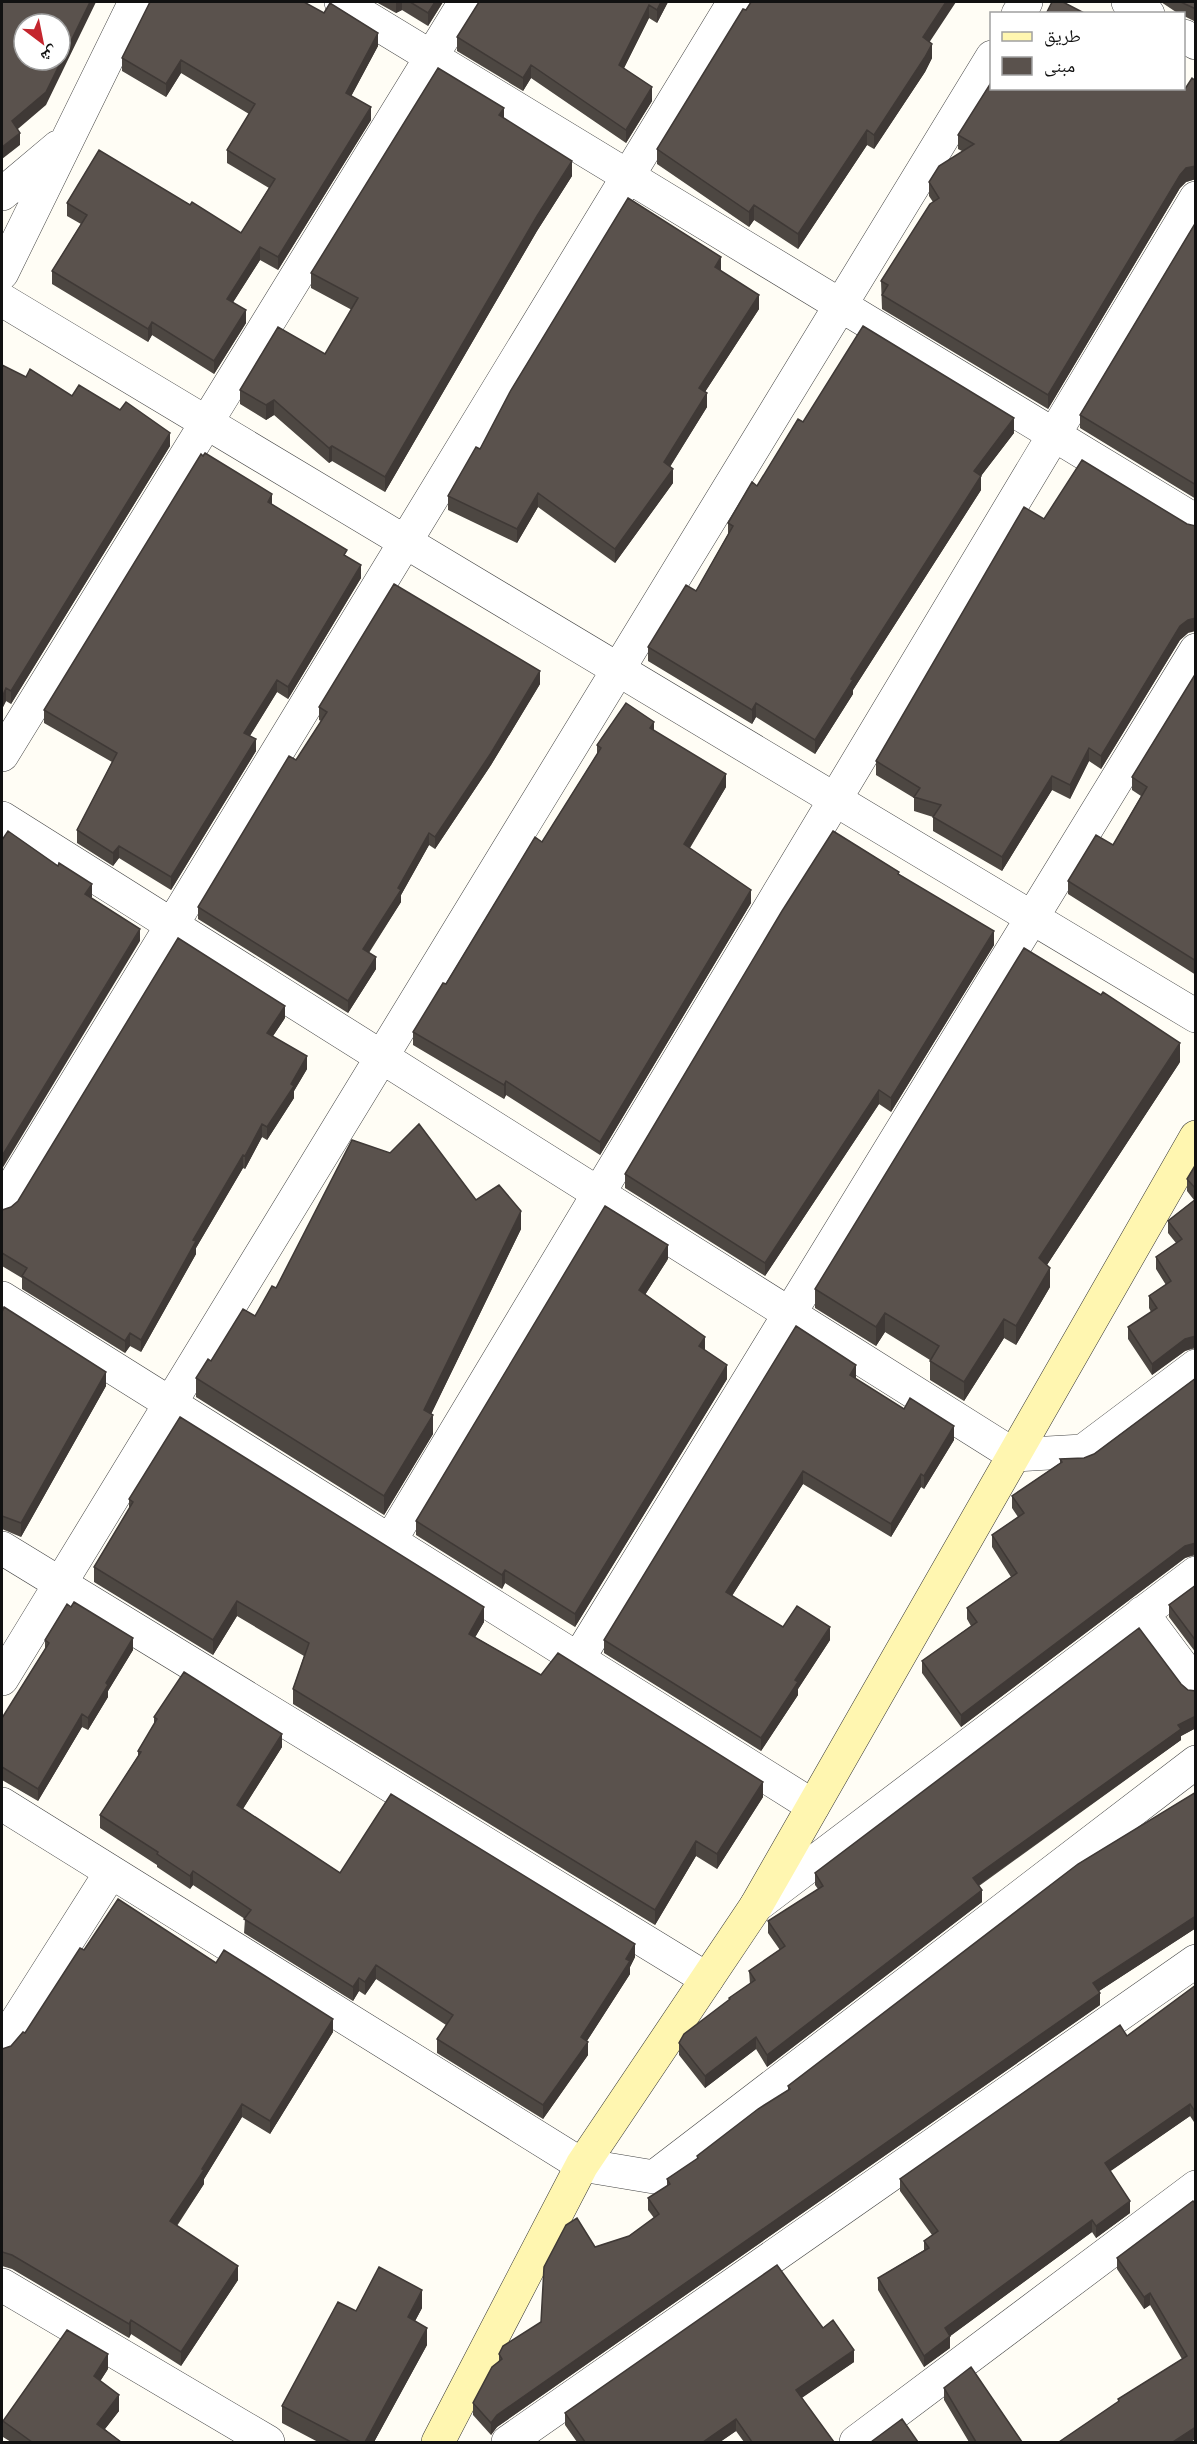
<svg xmlns="http://www.w3.org/2000/svg" width="1197" height="2444" viewBox="0 0 1197 2444" font-family="'Noto Serif','Noto Naskh Arabic',serif">
<style>
.lines{fill:none;stroke-linecap:round;stroke-linejoin:round}
.street-casing{stroke:#444;stroke-width:34}
.secondary-casing{stroke:#333;stroke-width:34}
.street{stroke:#fff;stroke-width:33}
.secondary{stroke:#fff6b0;stroke-width:33}
.wall{fill:#4d4742}
.shaded-wall{fill:#3f3936}
.building{fill:#5a524d;stroke:#3f3936;stroke-width:1.5;fill-rule:evenodd}
</style>
<rect width="100%" height="100%" fill="#fffdf5"/>
<g class="lines">
<defs>
<path id="street" d="M341,2L1196,521
M1128,2L1148,14
M1018,14L1026,2
M1184,36L1196,43
M2,194L58,147
M2,273L135,2
M2,300L1196,1016
M2,755L465,2
M2,818L1014,1455L1083,1451L1196,1366
M2,1204L734,2
M2,1298L813,1806
M390,1541L1196,198
M2,1548L707,1979
M1142,1613L1196,1685
M578,1659L1196,650
M2,1679L992,57
M2,1804L582,2165L654,2177L1196,1762
M756,1906L1196,1573
M2,2044L111,1872
M2,2285L268,2442
M508,2442L1196,1961
M856,2442L1196,2187"/>
<path id="secondary" d="M438,2442L582,2165L756,1906L1196,1137"/>
</defs>
<use href="#street" class="street-casing"/>
<use href="#secondary" class="secondary-casing"/>
<use href="#street" class="street"/>
<use href="#secondary" class="secondary"/>
</g>
<path class="wall" d="M376,2H443L428,26L402,10L396,13Z
M668,2L657,23L649,18L624,68L652,101L626,143L531,78L523,91L457,51V37Z
M1161,2H1196V22L1184,16V14H1179Z
M746,10L930,42L932,58L925,72L874,149L867,145L798,249L754,220L749,227L657,164V149Z
M378,46L351,96L371,120L278,270L260,260L233,302L246,323L214,374L152,335L148,342L52,284V271L81,224L67,216V203L190,205L241,233L269,188L227,163V150L249,114L181,73L166,97L122,71V58Z
M1196,81V179L1186,182L1180,188L1048,409L882,309L881,281L933,202L929,196V182L962,151L958,149V135L1185,89Z
M504,118L572,176L537,231L385,492L332,461L329,463L274,415L266,420L240,404V390L325,354L352,310L311,288V273Z
M1196,222V499L1080,428V415Z
M721,271L759,309L705,392L707,407L670,467L673,483L615,563L538,507L517,543L448,510V496L480,449Z
M2,365L26,377L72,396L170,446L11,704L6,701L3,707H2Z
M803,422L1014,433L981,476V490L853,690V694L815,754L756,717L752,724L648,661V647L696,591L728,534V523L757,486Z
M272,504L347,557L361,578L288,699L277,692L250,736L256,751L171,890L119,858L113,866L77,843V830L112,762L44,723V710Z
M1044,519L1187,524L1188,633L1180,640L1101,769L1089,761L1070,799L1052,790L1002,871L933,831V817L914,811V798L876,775V761Z
M1196,673V975L1068,894V881L1113,845L1141,796L1132,790V777Z
M540,684L491,765L435,849L429,845L401,895V902L369,953L376,969L348,1013L198,919V907L296,760L321,721L319,720V707Z
M654,730L726,787L690,848L751,903L600,1155L506,1095L504,1099L413,1045V1032L542,842L597,754V745Z
M899,875L994,945L891,1112L879,1104L765,1276L625,1188V1174Z
M285,1018L273,1036L307,1069L294,1091V1098L267,1140L262,1137L245,1169L243,1168L196,1248V1254L141,1352L130,1346L125,1353L22,1289V1278L2,1266V1210L11,1207Z
M1180,1062L1047,1265L1050,1287L1016,1345L1004,1338L964,1401L930,1380V1360L885,1332L876,1346L815,1308V1289Z
M1196,1164V1348L1185,1351L1152,1375L1128,1339V1327L1151,1312L1149,1308V1296L1166,1285L1156,1269V1257L1176,1243L1168,1233V1221L1194,1200L1187,1191V1179Z
M476,1200L521,1229L431,1414L433,1434L384,1515L196,1397V1378L211,1361L255,1316L276,1288Z
M668,1259L645,1295L705,1350L727,1379L575,1627L505,1583L502,1589L416,1535V1521Z
M2,1312L106,1386L21,1537L2,1529Z
M856,1378V1379L904,1409L954,1440L924,1489L921,1487L891,1537L803,1484L732,1596L783,1627L830,1640L798,1689V1695L761,1751L604,1653V1640Z
M1196,1378V1555L1185,1558L961,1727L922,1673V1661L971,1626L967,1619V1608L1011,1577L992,1547V1535L1018,1517L1012,1508V1496L1060,1463V1459L1084,1458L1094,1454Z
M129,1499L484,1622L475,1637L541,1675L763,1797L717,1869L696,1856L655,1925L293,1704V1689L304,1656L237,1616L213,1655L94,1582V1567L129,1509Z
M1196,1585V1653L1169,1617V1605Z
M45,1640L133,1650L108,1691V1697L88,1730L82,1727L38,1801L2,1780V1718L45,1649Z
M1181,1684L1188,1690L1196,1691V1728L1181,1736V1740L979,1886L982,1902L767,2067L756,2049L705,2088L679,2055V2043L729,2000V1998L750,1984L749,1971L780,1950L768,1933V1921L818,1889L815,1885V1873Z
M154,1717L282,1747L243,1809L340,1873L635,1957L630,1967V1974L587,2041L588,2055L543,2119L437,2053V2039L446,2025L376,1979L365,1995L359,1991L353,2001L244,1933L245,1919L193,1885L190,1889L157,1867V1865L100,1828V1815L138,1756V1751L154,1724Z
M1196,1792V1928L1099,1991L1100,2005L497,2427L491,2435L473,2415V2403L499,2361V2354L541,2322L595,2247L629,2236L654,2218L648,2210V2198L667,2186V2179L697,2159V2156L788,2090V2086Z
M84,1950L216,1963L333,2032L270,2134L242,2117L204,2179V2184L177,2226L238,2280L181,2366L131,2334L129,2338L12,2269L2,2266V2049L11,2046L25,2033Z
M1196,1985V2125L1190,2116L1110,2171L1130,2213L1096,2238L1092,2232L950,2336V2348L924,2367L878,2290V2278L924,2250V2241L932,2235L900,2191V2179L1127,2036Z
M1196,2204V2439L1190,2442L1118,2402V2399L1182,2359L1150,2305L1144,2309L1117,2269V2258Z
M422,2308L415,2321L427,2345L374,2442H318L282,2423V2406L356,2311Z
M823,2328L854,2362L801,2398L834,2442H744L736,2431L720,2442H577L565,2425V2413Z
M108,2369L100,2381L119,2411L105,2429L121,2442H11L3,2437V2421Z
M944,2388L1022,2442H969L944,2400Z"/>
<path class="shaded-wall" d="M90,2H96L46,105L12,134V121Z
M396,2H402V10L396,13Z
M435,2H443L428,26V13Z
M661,2H668L657,23V10Z
M946,2H956L923,52V37Z
M649,5V18L619,78V65Z
M378,33V46L346,106V93Z
M932,44V58L925,72L874,149V135Z
M181,60V73L166,97V84Z
M531,65V78L523,91V78Z
M652,87V101L626,143V130Z
M371,107V120L278,270V257Z
M504,108V123L499,115Z
M867,130V145L798,249V234Z
M20,133V145L2,159V147Z
M572,161V176L537,231L385,492V477L537,216Z
M1196,166V179L1186,182L1180,188L1048,409V395L1180,175L1186,168Z
M754,205V220L749,227V212Z
M260,247V260L227,312V299Z
M721,257V271L715,267Z
M759,295V309L699,401V388Z
M246,310V323L214,374V361Z
M152,322V335L148,342V329Z
M707,393V407L664,476V462Z
M274,400V415L266,420V405Z
M1014,418V433L974,485V471Z
M170,433V446L11,704V691Z
M332,446V461L329,463V448Z
M673,469V483L615,563V549Z
M981,476V490L853,690V694L815,754V740L851,679Z
M538,493V507L517,543V529Z
M272,494V507L268,502Z
M361,565V578L288,699V687Z
M1196,618V631L1188,633L1180,640L1101,769V756L1180,626L1188,620Z
M540,671V684L491,765L435,849V837Z
M277,680V692L244,745V733Z
M6,688V701L3,707V695Z
M756,703V717L752,724V710Z
M654,722V736L650,728Z
M256,739V751L171,890V877Z
M1089,748V761L1070,799V785Z
M726,774V787L684,857V844Z
M1052,776V790L1002,871V857Z
M429,833V845L401,895V902L363,961V949Z
M119,846V858L113,866V853Z
M92,884V897L85,906V894Z
M751,890V903L600,1155V1142Z
M140,929V941L2,1169V1156Z
M994,931V945L891,1112V1098Z
M376,957V969L348,1013V1001Z
M285,1006V1018L267,1045V1033Z
M1180,1043V1062L1039,1277V1258Z
M307,1056V1069L294,1091V1098L267,1140V1127Z
M506,1081V1095L504,1099V1085Z
M879,1090V1104L765,1276V1263Z
M262,1124V1137L245,1169V1156Z
M243,1155V1168L196,1248V1254L141,1352V1340L193,1240Z
M521,1211V1229L424,1429V1410Z
M668,1245V1259L639,1304V1290Z
M1050,1268V1287L1016,1345V1326Z
M885,1313V1332L876,1346V1327Z
M1004,1319V1338L964,1401V1382Z
M130,1333V1346L125,1353V1341Z
M1194,1336V1347L1185,1351L1152,1375V1364L1185,1339Z
M705,1337V1351L699,1346Z
M727,1365V1379L575,1627V1614Z
M856,1365V1378L850,1388V1375Z
M106,1372V1386L21,1537V1523Z
M433,1415V1434L384,1515V1496Z
M954,1426V1440L924,1489V1476Z
M803,1471V1484L726,1605V1592Z
M921,1474V1487L891,1537V1524Z
M1194,1543V1554L1185,1558L961,1727V1715L1185,1546Z
M505,1570V1583L502,1589V1575Z
M237,1601V1616L213,1655V1640Z
M484,1607V1622L469,1648V1634Z
M830,1627V1640L798,1689V1695L761,1751V1738L795,1680Z
M133,1638V1650L108,1691V1697L88,1730V1718L106,1683Z
M82,1714V1727L38,1801V1789Z
M1196,1716V1728L1181,1736V1740L973,1889V1878L1178,1725Z
M282,1734V1747L237,1818V1805Z
M763,1782V1797L717,1869V1854Z
M696,1841V1856L655,1925V1910Z
M193,1871V1885L190,1889V1876Z
M982,1890V1902L767,2067V2055Z
M1196,1916V1928L1093,1995V1983Z
M635,1944V1957L630,1967V1974L581,2050V2037Z
M376,1965V1979L365,1995V1982Z
M359,1978V1991L353,2001V1987Z
M1100,1993V2005L497,2427L491,2435V2423L497,2415Z
M333,2019V2032L270,2134V2121Z
M756,2037V2049L705,2088V2076Z
M588,2042V2055L543,2119V2105Z
M242,2104V2117L204,2179V2184L170,2235V2221Z
M1190,2104V2116L1105,2175V2163Z
M1130,2201V2213L1096,2238V2226Z
M1092,2220V2232L945,2340V2328Z
M238,2266V2280L181,2366V2352Z
M422,2290V2308L408,2334V2317Z
M1150,2293V2305L1144,2309V2297Z
M131,2320V2334L129,2338V2324Z
M427,2328V2345L374,2442H365Z
M950,2336V2348L924,2367V2356Z
M854,2350V2362L796,2402V2390Z
M108,2354V2369L94,2391V2376Z
M119,2395V2411L97,2439V2424Z
M736,2419V2431L720,2442H703Z
M1196,2427V2439L1190,2442H1173Z"/>
<path class="building" d="M2,2H90L46,92L12,121L20,133L2,147ZM24,24H60V60H24Z
M150,2H304L324,13L330,3L378,33L346,93L371,107L278,257L260,247L227,299L246,310L214,361L152,322L148,329L52,271L87,215L67,203L99,150L190,205L192,202L241,233L275,179L227,150L255,104L181,60L166,84L122,58Z
M410,2H435L428,13Z
M479,2H661L657,10L649,5L619,65L652,87L626,130L531,65L523,78L457,37Z
M751,2H946L923,37L932,44L925,57L874,135L867,130L798,234L754,205L749,212L657,149L743,9L746,10Z
M1052,2H1063L1086,14H1046Z
M1181,2H1196V9L1185,4Z
M438,68L504,108L499,115L572,161L537,216L385,477L332,446L329,448L274,400L266,405L240,390L278,327L325,354L358,298L311,273Z
M1192,78L1196,81V166L1186,168L1180,175L1048,395L882,295L888,285L881,281L930,204L939,198L929,182L939,166L974,144L958,135L992,81V88H1184L1185,89Z
M628,198L721,257L715,267L759,295L699,388L707,393L664,462L673,469L615,549L538,493L517,529L448,496L476,447L480,449L511,390Z
M1196,222V485L1080,415Z
M863,326L1014,418L974,471L981,476L851,679L853,680L815,740L756,703L752,710L648,647L686,585L696,591L733,526L728,523L752,482L757,486L798,419L803,422Z
M2,365L26,377L30,369L72,396L79,385L120,410L126,402L170,433L11,691L6,688L3,695L2,694Z
M205,453L272,494L268,502L347,550L344,555L361,565L288,687L277,680L244,733L256,739L171,877L119,846L113,853L77,830L117,753L44,710L201,454L203,456Z
M1082,460L1187,524L1196,526V618L1188,620L1180,626L1101,756L1089,748L1070,785L1052,776L1002,857L933,817L941,805L914,797L920,788L876,761L1024,507L1044,519Z
M394,584L540,671L491,753L435,837L429,833L398,888L401,890L363,949L376,957L348,1001L198,907L289,756L296,760L327,712L319,707Z
M1196,673V961L1068,881L1096,835L1113,845L1147,787L1132,777Z
M626,703L654,722L650,728L726,774L684,844L751,890L600,1142L506,1081L504,1085L413,1032L443,983L446,984L535,837L542,842L601,748L597,745Z
M8,831L58,866L59,863L92,884L85,894L140,929L2,1156V840Z
M833,831L899,872L898,874L994,931L891,1098L879,1090L765,1263L625,1174L782,911Z
M178,938L285,1006L267,1033L307,1056L291,1084L294,1086L267,1127L262,1124L245,1156L243,1155L193,1240L196,1241L141,1340L130,1333L125,1341L22,1276L27,1268L2,1253V1210L11,1207L18,1201Z
M1024,948L1101,995L1103,992L1180,1043L1039,1258L1050,1268L1016,1326L1004,1319L964,1382L930,1361L939,1346L885,1313L876,1327L815,1289Z
M419,1124L476,1200L499,1185L521,1211L424,1410L433,1415L384,1496L196,1378L208,1359L211,1361L243,1309L255,1316L272,1286L276,1288L352,1140L390,1153Z
M1196,1164V1189L1187,1179Z
M1196,1199V1336L1185,1339L1152,1364L1128,1327L1157,1308L1149,1296L1171,1281L1156,1257L1182,1239L1168,1221Z
M605,1206L668,1245L639,1290L705,1337L699,1346L727,1365L575,1614L505,1570L502,1575L416,1521Z
M4,1307L106,1372L21,1523L2,1516V1312Z
M796,1326L856,1365L850,1375L904,1409L910,1398L954,1426L924,1476L921,1474L891,1524L803,1471L726,1592L783,1627L797,1606L830,1627L795,1680L798,1682L761,1738L604,1640Z
M1196,1378V1543L1185,1546L961,1715L922,1661L977,1622L967,1608L1017,1573L992,1535L1024,1513L1012,1496L1062,1462L1060,1459L1084,1458L1094,1454Z
M180,1417L484,1607L469,1634L541,1675L558,1653L763,1782L717,1854L696,1841L655,1910L293,1689L309,1643L237,1601L213,1640L94,1567L133,1502L129,1499Z
M1196,1585V1641L1169,1605Z
M74,1602L133,1638L106,1683L108,1685L88,1718L82,1714L38,1789L2,1767V1718L49,1643L45,1640L67,1604L71,1607Z
M1139,1628L1181,1684L1188,1690L1196,1691V1716L1178,1725L1181,1729L973,1878L982,1890L767,2055L756,2037L705,2076L679,2043L684,2034L730,1999L729,1998L755,1980L749,1971L785,1946L768,1921L823,1886L815,1873Z
M184,1672L282,1734L237,1805L340,1873L391,1794L635,1944L626,1959L630,1961L581,2037L588,2042L543,2105L437,2039L453,2015L376,1965L365,1982L359,1978L353,1987L244,1919L251,1910L193,1871L190,1876L157,1854L158,1852L100,1815L141,1752L138,1751L157,1719L154,1717Z
M1196,1792V1916L1093,1983L1100,1993L497,2415L491,2423L473,2403L492,2367L502,2359L499,2354L503,2346L541,2322L544,2267L566,2225L577,2218L595,2247L629,2236L659,2214L648,2198L670,2184L667,2179L698,2158L697,2156L758,2109L790,2089L788,2086L1078,1864Z
M118,1899L216,1963L224,1950L333,2019L270,2121L242,2104L202,2169L204,2170L170,2221L238,2266L181,2352L131,2320L129,2324L12,2255L2,2252V2049L11,2046L23,2032L25,2033L80,1948L84,1950Z
M1196,1985V2113L1190,2104L1105,2163L1130,2201L1096,2226L1092,2220L945,2328L950,2336L924,2356L878,2278L929,2248L924,2241L938,2231L900,2179L1120,2025L1127,2036Z
M1193,2201L1196,2204V2427L1173,2442H1059L1119,2401L1118,2399L1187,2356L1150,2293L1144,2297L1117,2258Z
M777,2265L823,2328L833,2320L854,2350L796,2390L834,2442H752L736,2419L703,2442H585L565,2413Z
M379,2267L422,2290L408,2317L427,2328L365,2442H351L282,2406L338,2302L356,2311Z
M67,2330L108,2354L94,2376L119,2395L97,2424L121,2442H32L3,2421Z
M971,2367L1022,2442H976L944,2388Z
M902,2419L918,2442H871Z"/>
<rect width="1197" height="2444" fill="none" stroke="#111111" stroke-width="6"/>
<rect x="990" y="12" width="195" height="78" fill="#ffffff" stroke="#a0a0a0" stroke-width="1.5"/>
<rect x="1002" y="32" width="30" height="9" fill="#fff6b0" stroke="#a0a0a0" stroke-width="1.5"/>
<text x="1044" y="42" font-size="18" fill="#111111">طريق</text>
<rect x="1002" y="57" width="30" height="18" fill="#5a524d" stroke="#a0a0a0" stroke-width="1.5"/>
<text x="1044" y="72" font-size="18" fill="#111111">مبنى</text>
<g transform="translate(42 42) rotate(148)"><circle r="28" fill="#ffffff" stroke="#a0a0a0" stroke-width="1.5"/>
<path d="M0-4.5L10 22L0 15L-10 22Z" fill="#c4262e"/>
<text y="-9" font-size="16" font-weight="bold" text-anchor="middle" fill="#111111">ش</text>
</g>
</svg>
